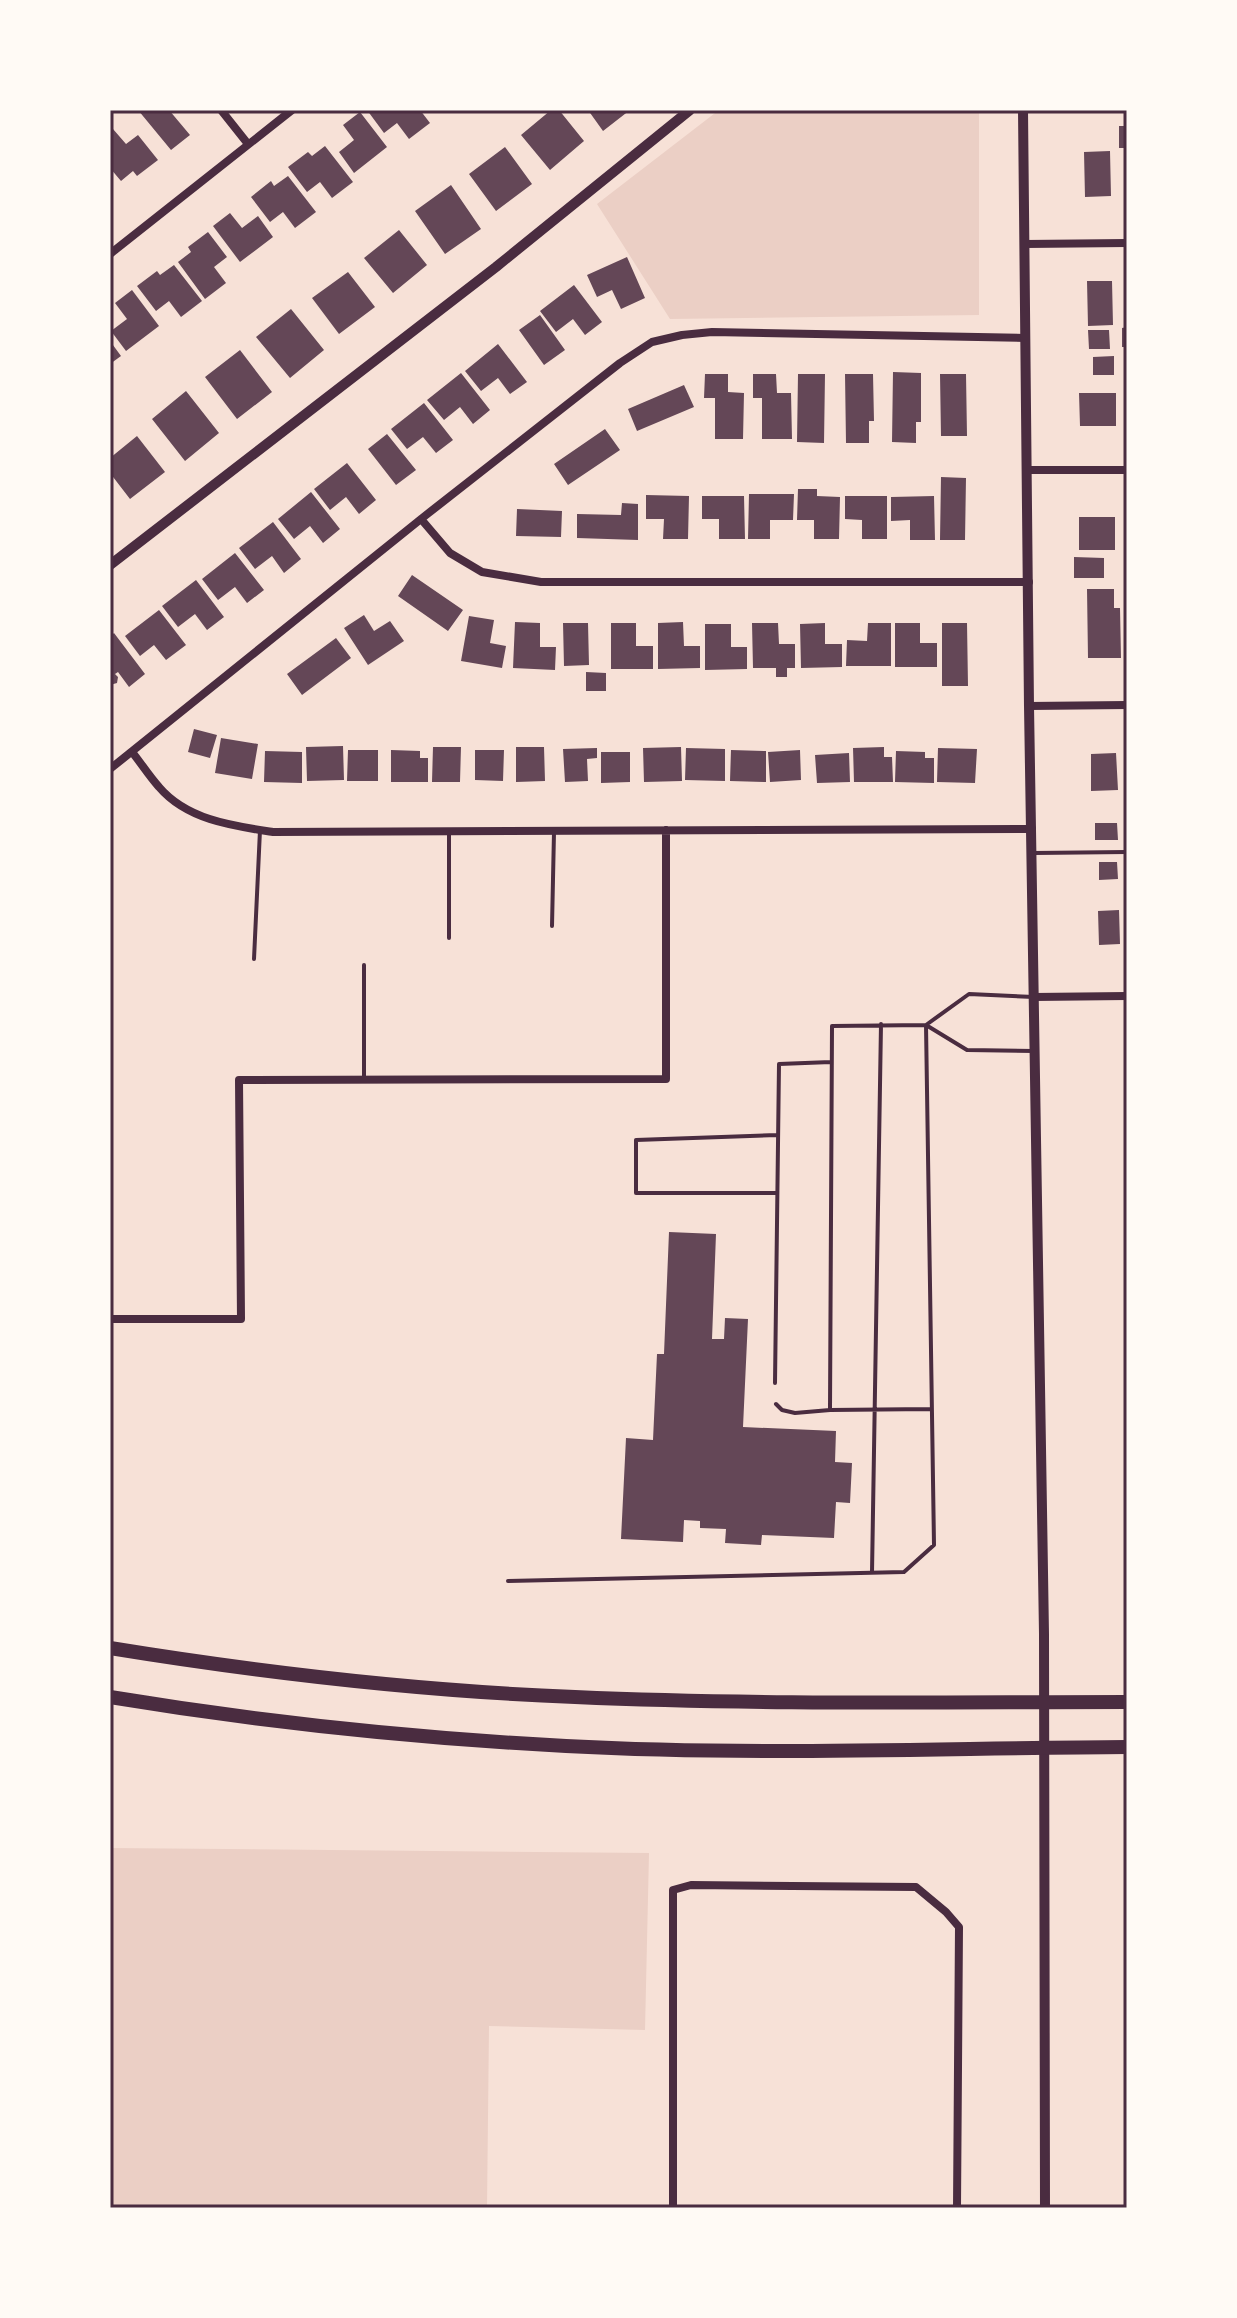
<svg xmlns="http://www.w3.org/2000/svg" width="1237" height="2318" viewBox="0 0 1237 2318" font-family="Bitter,serif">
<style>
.green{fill:#ebcfc5}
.building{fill:#644757}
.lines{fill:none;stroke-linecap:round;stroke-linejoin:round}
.service{stroke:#4a2c40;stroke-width:4}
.minor{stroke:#4a2c40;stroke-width:8}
.tertiary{stroke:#4a2c40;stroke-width:10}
.motorway{stroke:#4a2c40;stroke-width:14}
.neatline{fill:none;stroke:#4a2c40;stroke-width:3}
</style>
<rect width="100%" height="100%" fill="#f7e1d7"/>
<path class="green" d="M719,110H979V315L670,319L597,204Z
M110,1848L649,1853L645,2030L489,2026L487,2208H110Z"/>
<path class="building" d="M138,110H169L190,135L171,150Z
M367,110H420L430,123L409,139L397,123L384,133Z
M551,110H559L584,141L550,170L521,135Z
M588,110H630L603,131Z
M360,112L387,147L354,173L339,152L354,140L343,125Z
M1119,126H1127V148H1119Z
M113,129L126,144L138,135L158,160L137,176L133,171L121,181L110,168V132Z
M325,146L353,182L332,198L320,182L307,192L288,167L308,152L312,156Z
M505,147L532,184L496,211L469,174Z
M1110,151L1111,196L1085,197L1084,152Z
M288,176L316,212L295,228L283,212L270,222L251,197L271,181L274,186Z
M451,185L481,229L445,254L415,211Z
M230,213L242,228L258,216L273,237L240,262L213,226Z
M399,230L427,265L393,293L364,258Z
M208,232L227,257L214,267L226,283L205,299L178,262L191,252L188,247Z
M627,257L645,298L621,309L612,290L597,297L587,275Z
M174,265L202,301L181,317L169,301L156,311L137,286L157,271L160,275Z
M348,272L375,307L339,334L312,298Z
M1087,281H1112L1113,325L1088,326Z
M574,285L602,322L585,335L573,319L556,332L540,311Z
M132,290L159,326L126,351L111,331L127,319L115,303Z
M291,309L324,350L290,378L256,337Z
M540,315L565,350L544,365L519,330Z
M1127,327V347H1122V328Z
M1088,330H1109L1110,349H1089Z
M110,341L121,356L110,364Z
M498,344L527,382L510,394L498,378L481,391L465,371Z
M240,350L272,392L237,419L205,377Z
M1114,356V375H1093V357Z
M893,372L921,373V422H916V443L892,442Z
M461,373L490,410L473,424L460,407L444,420L427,400Z
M705,374H728V392L744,393L743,439H715V398H704Z
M753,374H776L777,393H791L792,439H762V398H753Z
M798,374H825L824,443L797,442Z
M845,374H873L874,421H869V443H846Z
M940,374H966L967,436H941Z
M684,385L694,407L637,431L628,409Z
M1124,388H1127V421H1124Z
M186,391L219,433L185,461L152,419Z
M1079,393H1116V426H1080Z
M424,403L453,440L436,453L423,437L407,449L391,429Z
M605,429L620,450L568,485L554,464Z
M387,434L416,470L396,485L368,449Z
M137,436L165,472L130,499L110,473V458Z
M347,463L376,500L359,514L346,497L330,510L314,489Z
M941,477L966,478L965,540H940Z
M798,489H817V496L840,497L839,539H814V520H797Z
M311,492L340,529L323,543L310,526L294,539L278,519Z
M749,494H794L793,520H770V539H748Z
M646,495L689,496L688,539H663L664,519H646Z
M702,496H744L745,539H719V519H702Z
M845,496H887V539H862V520L845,519Z
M934,496L935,540H910V520L891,521V497Z
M622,503L638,504V540L577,538V514L621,515Z
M517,509L562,511L561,537L516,536Z
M1079,517H1115V550H1079Z
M273,522L301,559L284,573L272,556L255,569L239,548Z
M235,553L264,590L247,603L235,587L218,600L202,579Z
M1074,557L1104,558V578H1074Z
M412,575L463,610L448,631L398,596Z
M196,580L224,617L207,630L195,614L178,627L162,606Z
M1087,589H1114V608H1120L1121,658H1088Z
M159,610L186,645L166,660L154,645L140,656L125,636Z
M364,615L374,631L390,621L404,641L368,665L344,628Z
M469,616L494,620L490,643L506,646L502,668L461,661Z
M515,622L540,623V647H556L555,670L513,668Z
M683,622L684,646H700V668L658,669V623Z
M563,623H588L589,665L564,666Z
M611,623H636V646H653V669H611Z
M752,623H778L779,644H795V668H787V677H776V668H753Z
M825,623V644H842V667L801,668L800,624Z
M868,623H891V666H846L847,640L867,641Z
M895,623H920V643H937V667H895Z
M942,623H967L968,686H942Z
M705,624H731V647H747V669L705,670Z
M114,633L145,674L129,687L118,672L115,674L118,677L117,683L110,685V637Z
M336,638L351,658L302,695L287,674Z
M586,672L606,673V691H586Z
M194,729L217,735L210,758L188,752Z
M221,738L258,744L252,779L215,773Z
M343,746L344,780L307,781L306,747Z
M433,747H461L460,782H432Z
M516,747H544L545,781L516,782Z
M681,747L682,781L644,782L643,748Z
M884,747V757H892L893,782H854L853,748Z
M597,748V758L587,759L588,781L565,782L563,749Z
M686,748L725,749V781L685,780Z
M938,748L977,749L975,783L937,782Z
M348,750H378V781H347Z
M391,750L420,751V758H428V782H391Z
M475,750H504L503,781L475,780Z
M731,750L766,751V782L730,781Z
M800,750L801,780L770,782L768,752Z
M265,751L302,752V783L264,782Z
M896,751L925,752V758H934V783L895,782Z
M601,752H630V782L601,783Z
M849,753L850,782L817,783L815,755Z
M1116,753L1118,790L1091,791V754Z
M1095,823H1117L1118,840H1095Z
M1099,862H1117L1118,879L1099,880Z
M1119,910L1120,944L1099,945L1098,911Z
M669,1232L716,1234L712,1339H724L725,1318L748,1319L743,1427L836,1431L835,1462L852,1463L850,1503L836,1502L834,1538L762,1535L761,1545L725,1543L726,1529L700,1528V1521L684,1520L683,1542L621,1539L626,1438L653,1440L657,1354H664Z"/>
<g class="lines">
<path class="service" d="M449,833V938
M1034,853L1127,852
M552,926L554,832
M254,959L260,830
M926,1025L969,994L1034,997
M364,1079V965
M776,1193H636V1140L777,1135
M775,1383L779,1064L831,1062
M776,1404L782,1410L795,1413L830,1410L931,1409
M830,1410L832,1026L926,1025L967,1050L1034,1051
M872,1573L881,1024
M508,1581L904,1572L934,1545L926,1025"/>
<path class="minor" d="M221,110L248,144
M1025,244L1127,243
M110,254L292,110
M1028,470H1127
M421,519L450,553L482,572L541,582H1029
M1029,706L1127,705
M132,752C141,763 149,776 159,787C187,820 233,826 273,832L1032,829
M110,769L421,519L620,363L652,342L682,335L712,332L1026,338
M1034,997L1127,996
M110,1319H241L239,1080L666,1079V830
M673,2208V1890L691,1885L916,1887L946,1912L959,1927L957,2208"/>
<path class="tertiary" d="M1023,110L1029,706L1044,1634L1045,2208
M110,565L496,267L690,110"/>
<path class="motorway" d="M110,1648C264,1673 419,1691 575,1697C759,1705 943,1702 1127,1702
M110,1697C261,1722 413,1738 566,1746C752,1756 940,1748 1127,1747"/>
</g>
<rect width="1237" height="2318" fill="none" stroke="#fffaf5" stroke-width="224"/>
<rect x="112" y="112" width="1013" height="2094" class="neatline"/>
</svg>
